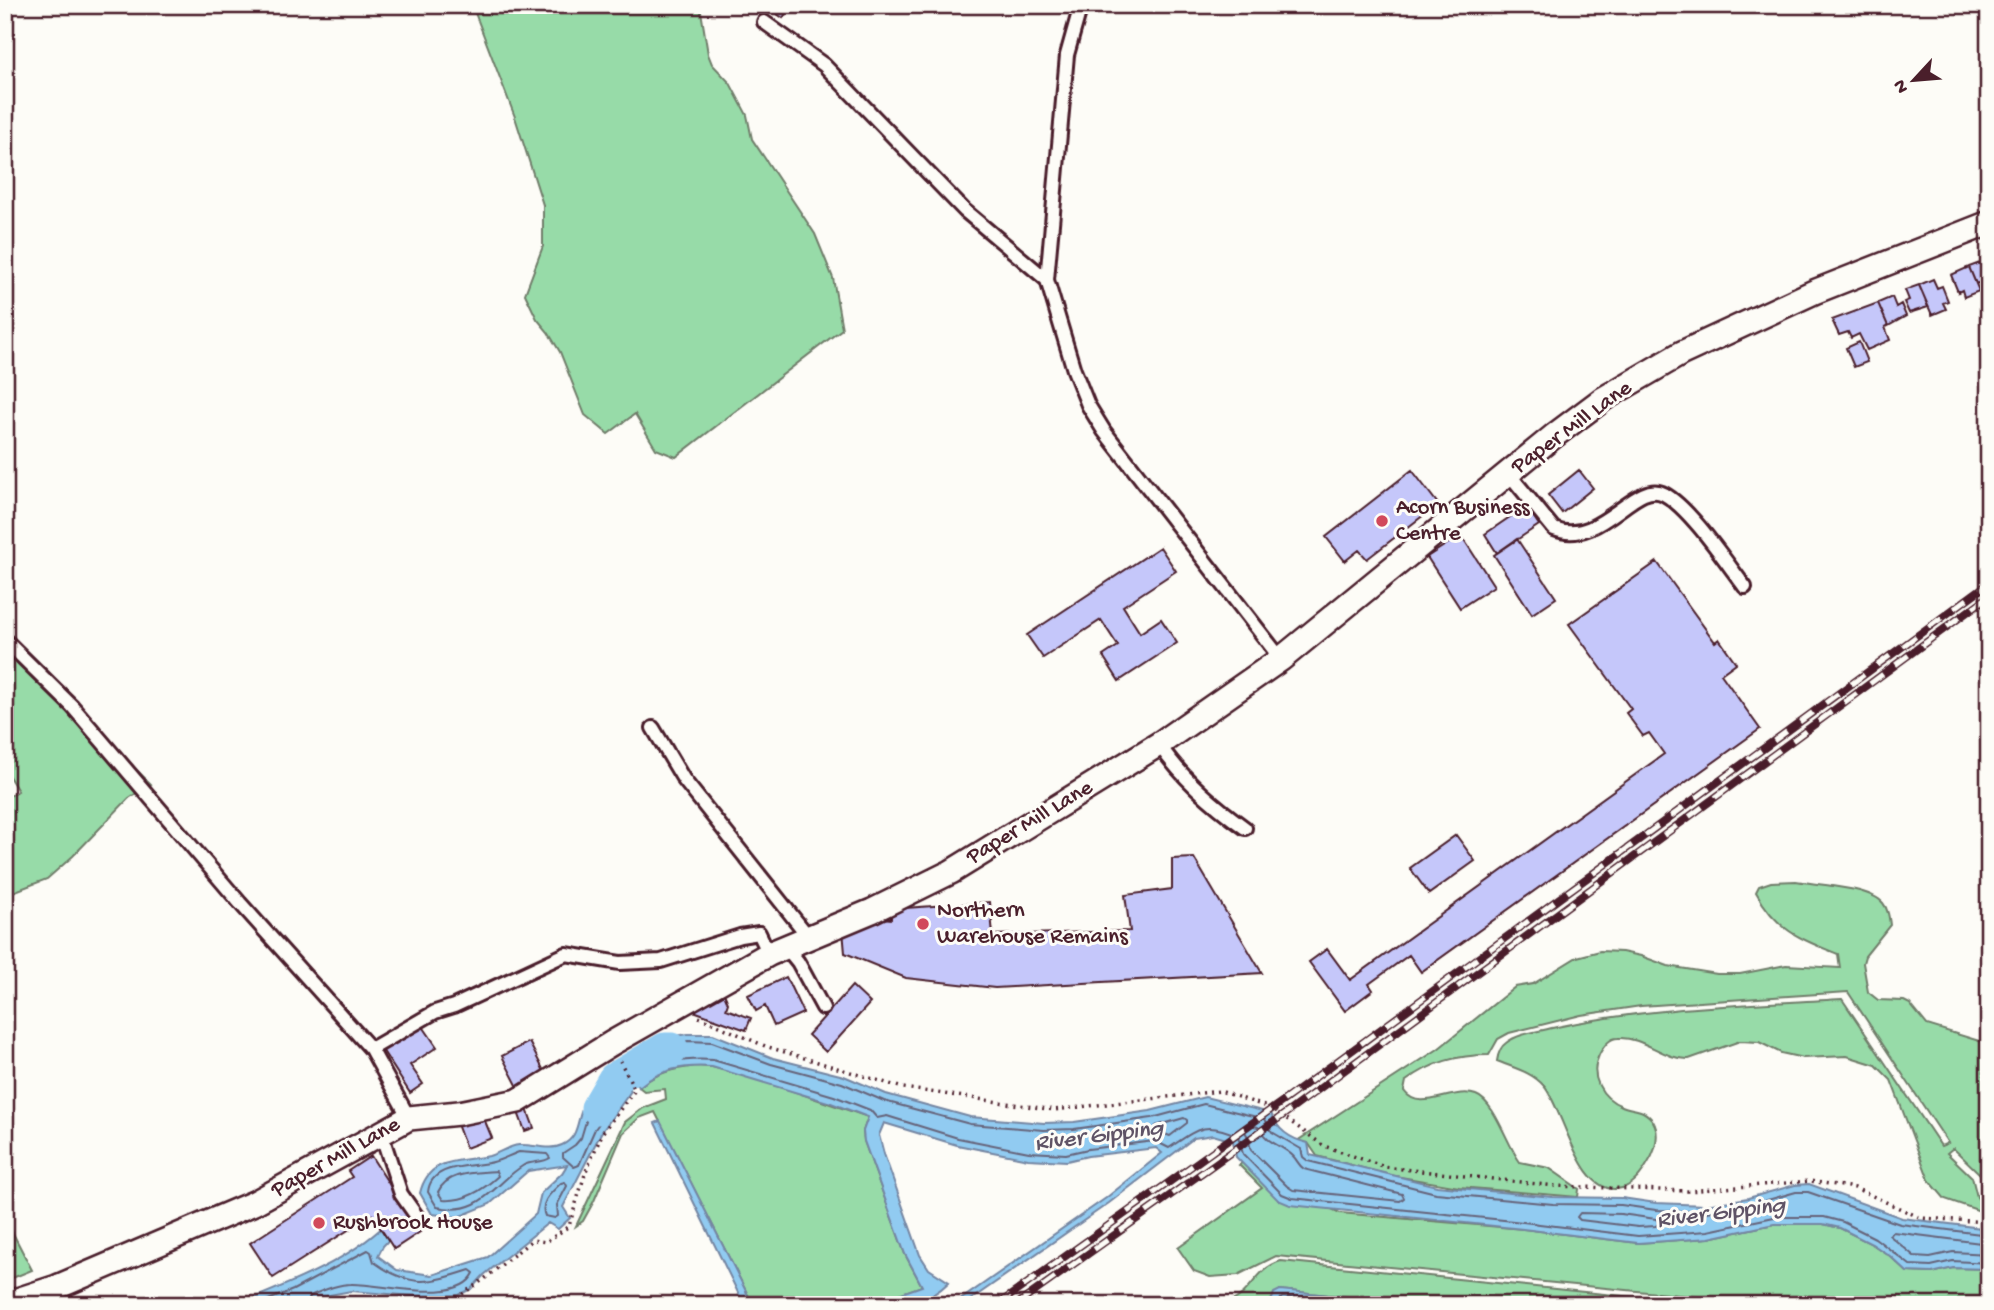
<svg xmlns="http://www.w3.org/2000/svg" width="1994" height="1310" viewBox="0 0 1994 1310" font-family="'Gochi Hand',sans-serif">
<style>
.green{fill:#97dba8;stroke:#707d6a;stroke-width:2}
.water{fill:#91cbf1;stroke:#7586a2;stroke-width:2}
.lines{fill:none;stroke-linecap:round;stroke-linejoin:round}
.shore{stroke:#66647a;stroke-width:2}
.river{stroke:#91cbf1;stroke-width:33}
.building{fill:#c5c7fa;stroke:#4a1f2b;stroke-width:2}
.lane-casing{stroke:#4a1f2b;stroke-width:18}
.street-casing{stroke:#4a1f2b;stroke-width:28}
.path{stroke:#4a1f2b;stroke-width:3.5;stroke-dasharray:2 5;stroke-linecap:butt}
.lane{stroke:#fdfcf7;stroke-width:12}
.street{stroke:#fdfcf7;stroke-width:23}
.rail-casing{stroke:#4a1f2b;stroke-width:8}
.rail{stroke:#fdfcf7;stroke-width:5;stroke-dasharray:16;stroke-linecap:butt}
.poi-dot{fill:#d1495b;stroke:#fdfcf7;stroke-width:2.5}
.labels{text-anchor:middle;dominant-baseline:central;stroke-width:6;stroke-linejoin:round;paint-order:stroke}
.street-label{font-size:23px;fill:#4a1f2b;stroke:#fdfcf7}
.poi-label{font-size:23px;fill:#4a1f2b;stroke:#fdfcf7;text-anchor:start}
.water-label{font-size:24px;font-style:italic;fill:#5f5366;stroke:#fdfcf7}
</style>
<rect width="100%" height="100%" fill="#fdfcf7"/>
<filter id="ink" filterUnits="userSpaceOnUse"><feTurbulence type="fractalNoise" baseFrequency=".0143" numOctaves="2"/><feDisplacementMap in="SourceGraphic" scale="14" xChannelSelector="R" yChannelSelector="G"/><feConvolveMatrix kernelMatrix="1 2 1 2 8 2 1 2 1" color-interpolation-filters="sRGB"/></filter>
<g filter="url(#ink)">
<path class="green" d="M472,5H700L708,54L712,64L730,83L747,115L752,139L815,234L833,278L842,329L676,457L656,449L635,414L608,434L585,415L560,352L548,332L537,319L525,294L543,246V205L515,117Z
M5,649L24,659L151,784L129,798L73,856L47,879L5,895C5,862 9,830 8,797L18,791L5,770Z
M1796,881C1818,885 1869,887 1883,903C1888,909 1889,917 1890,925L1865,956L1863,963L1868,992L1878,1000L1904,1001L1910,1004L1927,1025L1989,1044V1199L1980,1174L1953,1148L1947,1153L1972,1177L1977,1197L1989,1214L1945,1199L1929,1180L1891,1080L1876,1065L1847,1056L1803,1058L1781,1053L1759,1042L1740,1041L1689,1059C1664,1060 1643,1036 1618,1038C1609,1038 1603,1047 1599,1055C1589,1076 1601,1098 1622,1106C1629,1109 1637,1109 1643,1112C1663,1123 1658,1147 1648,1163C1642,1173 1634,1185 1622,1188C1579,1200 1564,1109 1544,1086C1532,1072 1514,1068 1497,1061C1498,1054 1500,1047 1506,1043C1519,1033 1537,1032 1552,1028C1647,1007 1746,1005 1842,999L1941,1146L1948,1143L1848,992L1641,1006L1581,1015L1509,1033L1498,1039L1489,1055C1457,1055 1432,1062 1406,1081L1404,1091C1420,1114 1454,1086 1476,1095C1495,1102 1507,1145 1520,1162L1549,1168L1579,1189L1578,1197L1459,1187L1389,1175L1317,1156L1308,1143L1297,1141L1438,1049L1515,987L1533,984L1577,957L1600,951L1622,952L1641,956L1668,966L1717,974H1740L1786,965L1840,968L1838,954C1800,939 1776,930 1756,892L1759,886L1771,882Z
M696,1066L712,1067L761,1080L868,1117L863,1131L864,1141L905,1254L922,1286L868,1305H753L655,1112L639,1118L623,1133L594,1201L583,1221L576,1226L625,1122L643,1108L666,1099L665,1089L644,1091L639,1087C657,1072 674,1069 696,1066Z
M1254,1154L1314,1201L1340,1213L1523,1229L1638,1243L1709,1238L1774,1224H1823L1840,1228L1872,1244L1890,1256L1907,1272L1932,1273L1953,1268L1989,1269V1305H1781L1276,1256L1238,1275L1210,1277L1194,1271L1178,1248L1262,1188L1239,1165Z
M5,1218L32,1270L5,1281Z
M1281,1261L1712,1305H1531L1475,1301L1426,1305L1280,1290L1270,1301V1305H1240L1230,1302C1252,1293 1255,1269 1281,1261Z"/>
<path class="water" d="M688,1034H713L773,1058L844,1076L886,1094L970,1117L1044,1123L1074,1122L1150,1111L1205,1097L1271,1113C1277,1130 1290,1139 1308,1143L1310,1155L1437,1186L1553,1197L1622,1198L1656,1203L1706,1205L1748,1198L1795,1185L1809,1184L1902,1218L1989,1229V1269L1953,1268L1932,1273L1907,1272L1890,1256L1872,1244L1840,1228L1823,1224H1774L1709,1238L1638,1243L1523,1229L1290,1205L1278,1200L1236,1157L1233,1141L1213,1135L1194,1138L1109,1203L963,1305H953L1106,1198L1162,1153L1156,1148L1088,1156L1067,1161L1028,1159L957,1145L884,1123L879,1135L884,1154L920,1255L929,1269L949,1282C924,1307 901,1305 868,1305L922,1286L905,1254L864,1141L863,1131L868,1117L831,1103L712,1067C684,1065 660,1069 639,1087L627,1057L656,1039Z
M618,1064L631,1091L601,1133L563,1207L570,1218L558,1229L548,1223L484,1275L471,1289L459,1295L439,1298L351,1291L330,1295L307,1305H237C288,1284 345,1263 386,1224L397,1231L383,1246L378,1256L397,1270L432,1275L488,1257L536,1214L541,1193L562,1173L567,1165L528,1171L490,1204L458,1217L432,1214L420,1193C429,1156 460,1162 489,1156C499,1153 509,1146 519,1145C533,1144 550,1151 562,1145C580,1137 576,1120 584,1105C592,1088 604,1076 618,1064Z
M660,1121L753,1305H744L655,1123Z
M1280,1290L1426,1305H1270L1274,1293Z"/>
<g class="lines">
<path class="shore" d="M613,1078L617,1079L622,1092L595,1129L579,1165L574,1167L563,1157V1153L575,1145L581,1138L590,1108Z
M1184,1118L1187,1120V1123L1170,1136L1154,1130L1156,1126Z
M1246,1124L1258,1127C1268,1145 1281,1144 1293,1156C1298,1161 1298,1165 1304,1169L1402,1194L1404,1198L1400,1201L1293,1190L1287,1186L1251,1150L1248,1137L1243,1128Z
M519,1152L547,1154L550,1158C543,1163 532,1161 524,1165C494,1183 482,1217 437,1207L428,1192C431,1162 472,1168 493,1162C502,1160 510,1155 519,1152Z
M496,1171L498,1176C483,1190 465,1202 443,1200L438,1192C447,1171 476,1173 496,1171Z
M561,1183L565,1182L567,1186L557,1205L558,1216L555,1218L545,1216C539,1202 552,1192 561,1183Z
M1580,1213L1621,1214L1656,1219L1659,1223L1656,1226L1638,1227L1580,1220L1577,1217Z
M1989,1235L1900,1224L1808,1192H1796L1750,1205L1707,1212L1656,1210L1621,1205L1553,1204L1436,1193L1308,1161L1303,1157L1301,1149L1272,1132L1265,1119L1204,1104L1152,1118L1074,1129L1044,1130L970,1124L884,1101L842,1083L771,1064L712,1042L688,1041L659,1046L637,1061L640,1071L644,1073C665,1062 689,1058 713,1060L834,1096L870,1110L877,1118L887,1116L958,1138L1029,1152L1066,1154L1088,1149L1155,1141L1169,1148C1196,1130 1204,1120 1238,1136L1243,1154L1282,1194L1292,1198L1523,1222L1638,1236L1708,1231L1774,1217H1824L1843,1222L1875,1238L1910,1265L1931,1266L1953,1261L1989,1263
M1989,1244L1893,1232L1889,1235L1914,1256L1930,1257L1953,1252L1989,1254
M256,1305L293,1290L368,1250L371,1252L374,1262C411,1289 430,1283 470,1270L474,1273C459,1306 382,1283 351,1284C337,1284 323,1290 310,1296L307,1305
M1277,1305L1282,1297L1355,1305"/>
<path class="river" d="M597,1108L614,1079L665,1049H672"/>
</g>
<path class="building" d="M764,5H791L783,18Z
M1988,260L1989,279L1976,284L1969,267Z
M1969,267L1979,291L1964,297L1962,290L1958,292L1951,275Z
M1933,279L1937,288L1942,286L1948,301L1943,303L1946,309L1932,315L1919,285Z
M1919,285L1928,307L1909,313L1904,302L1909,300L1905,290Z
M1892,297L1896,307L1901,304L1906,316L1888,326L1878,303Z
M1878,303L1888,326L1885,327L1890,340L1867,350L1859,334L1851,338L1848,332L1839,335L1832,320Z
M1859,342L1867,362L1854,367L1846,348Z
M1412,470L1438,504L1367,559L1359,550L1345,561L1326,537Z
M1579,470L1593,488L1562,513L1548,495Z
M1526,506L1539,525L1497,553L1485,534Z
M1461,535L1494,586L1460,608L1427,557Z
M1517,539L1556,598L1532,614L1494,555Z
M1160,547L1176,571L1123,606L1140,633L1161,619L1177,643L1119,681L1103,656L1118,646L1101,620L1043,658L1027,635Z
M1657,562L1715,642L1719,639L1736,663L1721,674L1760,729L1421,972L1409,955L1369,984L1373,990L1345,1011L1309,962L1327,949L1350,980L1664,754L1649,733L1643,736L1626,713L1631,709L1569,624Z
M1456,835L1475,861L1429,894L1410,868Z
M1194,858L1262,973L995,988L906,978L845,953L843,930L871,917L891,919V909L990,902L993,935L1130,931L1125,895L1172,889V859Z
M786,977L803,1013L774,1026L765,1006L756,1011L748,995Z
M852,986L870,1003L826,1052L808,1035Z
M723,991L728,1003L726,1009L751,1018L746,1030L688,1009Z
M420,1022L437,1047L410,1065L423,1084L410,1093L381,1048Z
M529,1042L547,1077L520,1091L502,1056Z
M527,1109L534,1128L525,1131L518,1112Z
M482,1114L492,1138L466,1148L457,1124Z
M371,1156L420,1232L394,1249L372,1215L273,1278L250,1243L352,1177L348,1171Z"/>
<g class="lines">
<defs>
<path id="lane" d="M1081,5L1067,55L1047,280L1074,370L1088,405L1104,431L1281,659
M764,22L824,65L965,211L1047,280
M1509,474L1554,529C1601,548 1635,478 1664,494C1690,508 1726,562 1745,587
M5,640L72,706L240,903L371,1049
M653,728L684,780L808,936
M1159,744C1181,778 1213,805 1245,828
M785,946L798,962L823,1008
M409,1118L371,1049L435,1012L454,1006L566,954L620,963L661,961L740,936L759,933L769,954
M381,1133L401,1194L420,1221"/>
<path id="street" d="M5,1304L57,1287L254,1203L409,1118L459,1113L518,1101L612,1043L769,954L872,911L951,872L1159,744L1281,659L1555,435L1603,399L1682,353L1814,292L1989,223"/>
</defs>
<use href="#lane" class="lane-casing"/>
<use href="#street" class="street-casing"/>
<path class="path" d="M699,1017L765,1046L903,1088L1054,1110L1220,1091L1273,1109L1324,1146L1385,1167L1556,1186L1688,1191L1810,1181L1855,1188L1921,1218L1989,1222
M320,1305L352,1297L384,1303L421,1305
M429,1305L458,1297L483,1280L532,1240L546,1242L569,1226L586,1171L603,1132L635,1090L620,1061"/>
<use href="#lane" class="lane"/>
<use href="#street" class="street"/>
<defs>
<path id="rail" d="M997,1305L1283,1101L1989,583
M1016,1305L1289,1111L1989,596"/>
</defs>
<use href="#rail" class="rail-casing"/>
<use href="#rail" class="rail"/>
</g>
</g>
<g class="poi-dot">
<circle cx="1382" cy="521" r="7"/>
<circle cx="923" cy="924" r="7"/>
<circle cx="319" cy="1223" r="7"/>
</g>
<g class="labels">
<g class="street-label">
<text transform="translate(1572 428) rotate(-36)">Paper Mill Lane</text>
<text transform="translate(1030 823) rotate(-31)">Paper Mill Lane</text>
<text transform="translate(336 1158) rotate(-29)">Paper Mill Lane</text>
</g>
<g class="poi-label">
<text x="1396" y="508">Acorn Business<tspan x="1396" dy="26">Centre</tspan></text>
<text x="937" y="911">Northern<tspan x="937" dy="26">Warehouse Remains</tspan></text>
<text x="333" y="1223">Rushbrook House</text>
</g>
<g class="water-label">
<text transform="translate(1099 1137) rotate(-7)">River Gipping</text>
<text transform="translate(1721 1214) rotate(-7)">River Gipping</text>
</g>
</g>
<rect width="1994" height="1310" fill="none" stroke="#fdfcf7" stroke-width="28"/>
<rect x="14" y="14" width="1966" height="1282" fill="none" stroke="#4a1f2b" stroke-width="2.5" filter="url(#ink)"/>
<g transform="translate(1914 80) rotate(244)" stroke="#fdfcf7" stroke-width="5" paint-order="stroke">
<path d="M0-5L12 26L0 18L-12 26Z" fill="#4a1f2b"/>
<text y="-10" font-size="19" font-weight="bold" text-anchor="middle" fill="#4a1f2b">N</text>
</g>
</svg>
